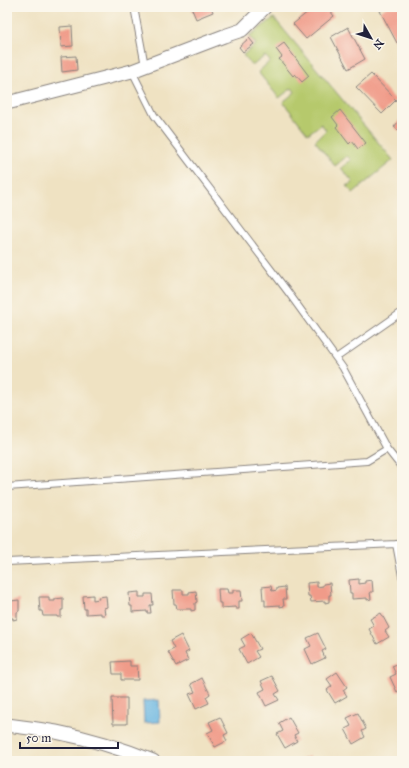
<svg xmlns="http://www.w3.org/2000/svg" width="409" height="768" viewBox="0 0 409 768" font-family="'IM FELL Great Primer',serif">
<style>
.green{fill:#b6c96c;stroke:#6c7654}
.water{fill:#67b5e1;stroke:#446c8e}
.building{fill:#f09b89}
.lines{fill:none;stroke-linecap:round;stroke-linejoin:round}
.service-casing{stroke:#88827e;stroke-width:8}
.minor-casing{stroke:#88827e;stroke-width:15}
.service{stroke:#fff;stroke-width:6}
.minor{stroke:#fff;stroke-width:13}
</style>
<rect width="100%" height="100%" fill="#fbf7ec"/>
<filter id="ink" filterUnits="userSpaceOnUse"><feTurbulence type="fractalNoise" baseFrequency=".025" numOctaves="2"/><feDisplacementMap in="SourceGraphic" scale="8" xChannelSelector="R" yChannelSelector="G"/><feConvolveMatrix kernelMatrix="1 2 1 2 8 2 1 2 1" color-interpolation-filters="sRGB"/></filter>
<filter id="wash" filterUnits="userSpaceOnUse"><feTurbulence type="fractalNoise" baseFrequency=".012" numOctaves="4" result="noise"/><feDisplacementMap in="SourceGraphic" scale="16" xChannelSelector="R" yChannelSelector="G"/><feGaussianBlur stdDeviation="0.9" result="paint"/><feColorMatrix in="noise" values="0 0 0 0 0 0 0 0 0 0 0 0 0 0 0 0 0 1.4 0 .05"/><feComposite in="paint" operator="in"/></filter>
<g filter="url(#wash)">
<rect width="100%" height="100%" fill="#efe2c2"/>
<path class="green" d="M274,18L393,160L353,193L347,186L353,182L341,168L351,160L347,156L335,166L315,141L326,130L321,124L308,134L283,102L295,92L292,88L279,98L258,72L270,61L265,56L252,66L243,55L256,44L249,36Z"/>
<path class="water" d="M159,700L160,722L144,723L143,701Z"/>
<g id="blocks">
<path class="building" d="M191,7H211L213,12L196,19Z
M314,7H327L334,16L306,39L293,24Z
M387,7H401L402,9V40L397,43L380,11Z
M72,26L73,46L61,47L60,27Z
M348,27L365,59L348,69L331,37Z
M249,38L254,44L243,52L239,47Z
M284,43L309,76L302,82L295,74L293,76L279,59L282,57L276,49Z
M76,56L77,70L62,72L61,57Z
M371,74L396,100L382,114L356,87Z
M340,110L366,143L358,149L352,141L349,144L336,127L338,125L332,117Z
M402,117V133L394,127Z
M359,579V584L365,583V581L372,580L373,592H370L371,599L367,600V598L352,599V593H350L349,580Z
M317,582V587L323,586V584L330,583L331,595H329V602L325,603V601L311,602L310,596H308L307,583Z
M271,586L272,591L277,590V588L285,587L286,599H283L284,606L280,607V605L265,606V600H263L262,587Z
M218,589H227L228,593H233V590H241L242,601H239V609H236L235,607L221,608V603H219Z
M173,590H183V594H189V592L196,591L197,602L195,603V610L191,611V609H177L176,604H174Z
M139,592V597H145V594H152L153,605H150L151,613H147V611L132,612V606H130L129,593Z
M93,595V600L99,599L98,597L106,596L107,607L104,608L105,615H101V613L86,614V609H84L83,596Z
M39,597H49V601H55V599L63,598V610H61V617H57V616H43L42,611H40Z
M19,600V611L17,612V619L13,620V618H7V603H11V601Z
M381,613L389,628L385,631L389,637L377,644L369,629L374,626L370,619Z
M251,633L260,649L255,651L259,657L247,664L239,649L245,646L241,639Z
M318,633L326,649L322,651L325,658L312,664L305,649L311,646L307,638Z
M181,635L189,651L185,653L188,660L176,666L168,652L174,649L170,641Z
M130,661V666H137L138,680H121V674H113L112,662Z
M402,662V689L397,692L390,677L396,674L392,666Z
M337,672L347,687L343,690L347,696L335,703L327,690L332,686L327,679Z
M272,676L280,691L275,694L279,700L266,706L259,692L265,689L261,681Z
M202,678L210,694L206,697L209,703L196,709L189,694L195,692L191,684Z
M112,698H127V724H113Z
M358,713L366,729L362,731L365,737L353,744L345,729L351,726L347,718Z
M220,717L228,733L224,735L227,741L215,747L207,733L213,730L209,722Z
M289,717L298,733L294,735L297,741L285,748L277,734L283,731L279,723Z
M309,756L312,761H298Z"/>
</g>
</g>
<g filter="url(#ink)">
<use href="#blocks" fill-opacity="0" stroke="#88827e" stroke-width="1"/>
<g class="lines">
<defs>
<path id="service" d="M134,7L145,66
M132,71L154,115L288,292L343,368L387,449L402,468
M336,358L402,312
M7,487L367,461L387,449
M402,543L396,544L402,576
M7,562L396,544"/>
<path id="minor" d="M7,103L132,71L224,36L242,30L265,7
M7,725C23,727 39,729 56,732C87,738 123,749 153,761"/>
</defs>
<use href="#service" class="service-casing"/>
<use href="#minor" class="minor-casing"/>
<use href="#service" class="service"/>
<use href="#minor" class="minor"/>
</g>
</g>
<rect width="409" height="768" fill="none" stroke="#fbf7ec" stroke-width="24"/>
<g transform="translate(371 38) rotate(129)" stroke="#fbf7ec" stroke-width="3" paint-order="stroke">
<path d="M0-3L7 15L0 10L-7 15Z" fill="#22223b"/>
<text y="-6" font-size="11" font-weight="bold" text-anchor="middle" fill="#22223b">N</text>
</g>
<path d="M20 742v6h98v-6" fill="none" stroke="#22223b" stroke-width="2"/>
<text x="26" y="742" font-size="12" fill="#22223b" stroke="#fbf7ec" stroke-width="3" paint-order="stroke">50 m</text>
</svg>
